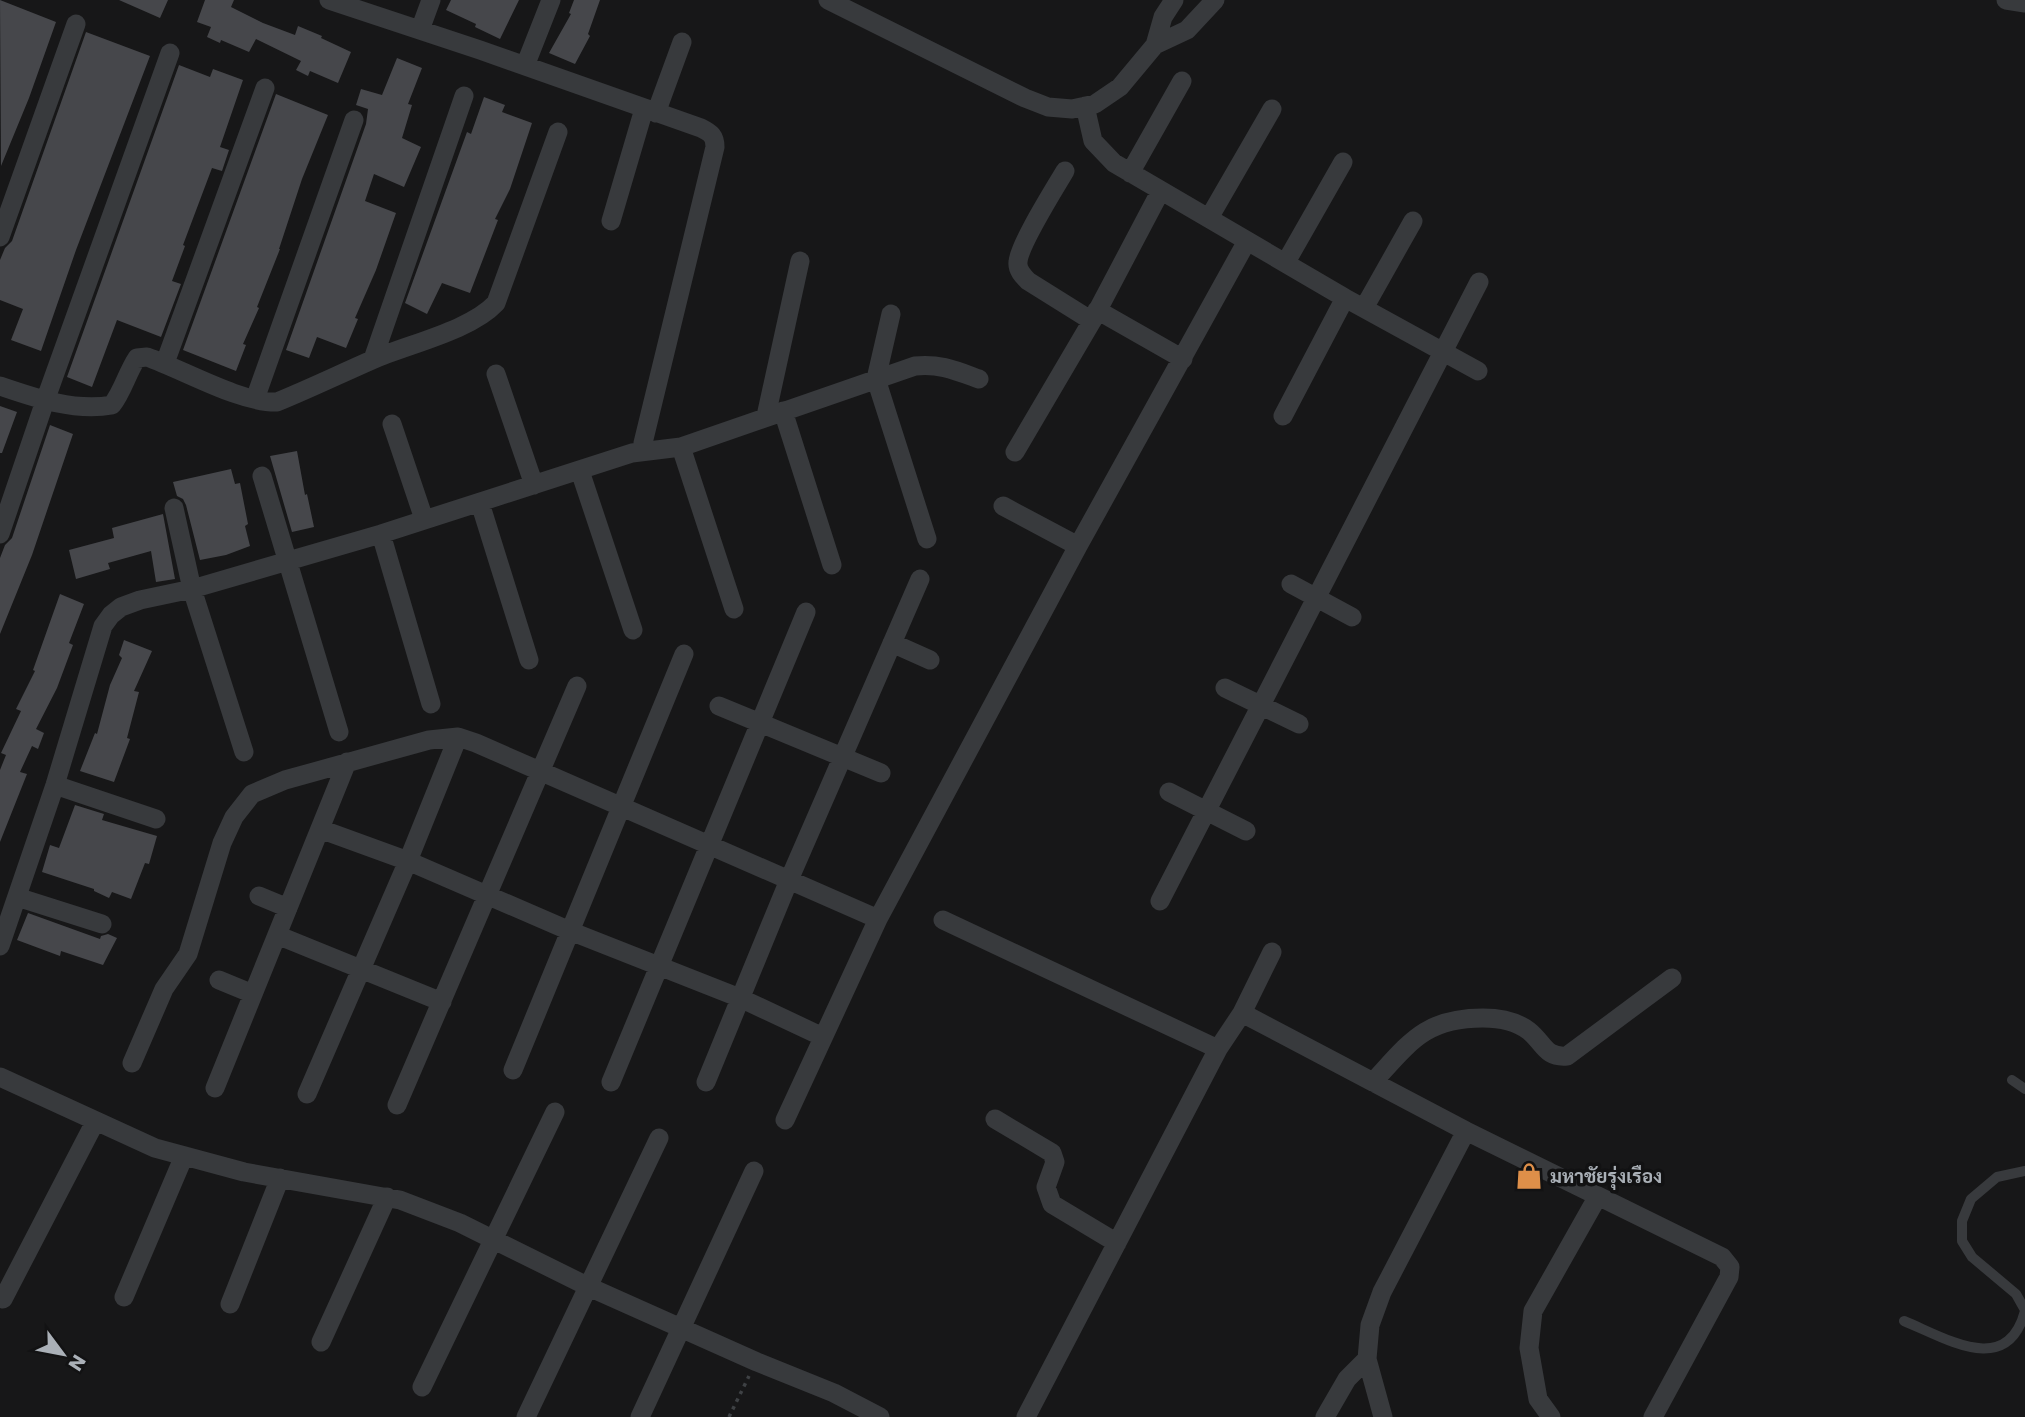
<svg xmlns="http://www.w3.org/2000/svg" width="2025" height="1417" viewBox="0 0 2025 1417" font-family="Poppins,Sarabun,sans-serif">
<style>
.building{fill:#46474b}
.lines{fill:none;stroke-linecap:round;stroke-linejoin:round}
.path{stroke:#3e4144;stroke-width:3.5;stroke-dasharray:3.5 5;stroke-linecap:butt}
.lane{stroke:#383a3d;stroke-width:10}
.street{stroke:#383a3d;stroke-width:19}
.labels{text-anchor:middle;dominant-baseline:central;stroke-width:7;stroke-linejoin:round;paint-order:stroke}
.poi-label{font-size:19px;font-weight:bold;fill:#aab0b7;stroke:#121213;text-anchor:start}
</style>
<rect width="100%" height="100%" fill="#171718"/>
<path class="building" d="M0,0L56,22L29,98L1,166Z
M119,0H168L160,18Z
M205,0H234L231,7L263,23L295,35L298,26L322,36L321,38L351,52L338,83L310,71L308,76L296,70L301,61L256,39L249,52L221,40L220,43L207,37L211,27L197,22Z
M451,0H519L500,39L475,27L476,24L446,10Z
M574,0H600L588,34L590,36L575,64L549,53L571,14L569,13Z
M86,32L150,56L76,250L41,351L11,340L23,309L0,300V260L5,248L12,241Z
M397,58L422,68L408,104L412,105L402,138L421,147L404,187L374,174L365,201L396,213L376,270L355,318L358,319L346,348L317,337L309,358L286,350L366,124L368,109L356,105L361,89L382,95Z
M179,65L210,77L213,69L243,80L220,147L229,150L222,171L212,168L183,245L185,246L172,281L181,284L161,337L117,320L92,387L67,377Z
M276,94L328,115L302,179L279,249H280L257,307L259,308L243,344L246,345L236,371L183,350Z
M484,97L505,105L502,112L532,123L510,189L495,219L498,220L470,293L442,283L427,314L405,303L467,132L471,134Z
M0,406L17,412L2,453H0Z
M50,425L73,434L32,555L0,634V558L5,545L12,538Z
M297,451L305,495L307,494L314,527L292,532L270,456Z
M231,469L235,484L240,483L248,524L245,526L250,546L226,555L200,560L186,505L183,499L177,496L173,482Z
M163,514L175,579L156,582L151,551L108,563L110,569L76,579L69,550L114,538L112,528Z
M60,594L84,604L69,643L73,645L57,688L36,729L44,733L38,749L32,746L20,772L27,774L0,842V770L6,755L1,753L21,711L16,709L35,671L33,670Z
M124,640L152,651L134,691L139,692L127,738L130,739L114,782L80,771L95,733L97,734L110,685L122,658L119,655Z
M75,805L104,814L102,820L157,836L149,864L145,863L131,899L112,892L109,898L94,891V889L42,872L50,845L59,848Z
M28,913L100,939L101,936L108,934L117,938L103,965L61,951L60,956L17,940Z"/>
<g class="lines">
<path class="path" d="M729,1417L749,1376"/>
<path class="lane" d="M2012,1080L2025,1089
M2025,1171L1997,1177L1971,1199L1962,1221V1241L1972,1257L2016,1294L2025,1310
M1904,1321C1946,1338 2007,1378 2025,1311"/>
<path class="street" d="M329,0L480,50L701,128C711,133 715,136 715,147L643,443L644,450
M828,0L1025,98L1048,107L1072,109L1095,104L1120,87L1155,45L1187,30L1215,0
M2006,0L2025,3
M420,30L431,0
M1155,45L1163,17L1174,0
M525,66L551,0
M1085,106L1093,141L1114,163L1345,298L1478,371
M656,113L682,42
M1065,171C1055,188 1019,245 1018,262C1017,270 1023,276 1028,281L1092,321
M1130,173L1182,81
M1209,218L1272,109
M611,221L644,109
M0,237L76,24
M1286,262L1343,162
M1364,308L1413,221
M1097,310L1183,359
M891,314L876,379L927,539
M373,359L464,96
M165,363L265,88
M496,374L534,485
M0,386C35,398 75,412 112,405C123,391 127,373 137,358L147,357C184,370 240,403 277,402C309,389 340,374 372,360C408,344 470,331 496,303L558,132
M255,399L354,120
M783,411L832,565
M766,416L800,261
M1283,416L1345,298
M392,424L424,519
M681,447L734,609
M1015,452L1092,321L1160,192
M580,471L633,630
M262,476L339,732
M480,503L529,660
M1003,506L1078,546
M174,508L192,589L244,752
M0,534L45,401L170,53
M381,534L431,704
M1291,584L1352,617
M892,643L930,660
M1225,688L1299,724
M719,706L881,773
M55,785L156,819
M1169,792L1246,831
M320,829L408,861L570,931L740,998L823,1037
M259,896L288,908
M17,897L102,924
M1160,901L1479,282
M943,920L1218,1049
M277,935L442,1002
M0,946L55,785L103,626L111,615L121,607L140,600L192,589L381,534L632,453L681,447L915,366C939,363 957,371 979,379
M219,980L253,994
M1242,1013L1466,1131L1722,1257L1730,1267L1729,1277L1653,1417
M132,1063L164,989L188,954L222,843L234,817L252,794L285,780L429,740L458,737L476,743L878,919
M513,1070L684,654
M0,1077L155,1148L244,1172L400,1200L460,1223L589,1287L757,1362L834,1393L880,1417
M611,1082L806,612
M706,1082L789,880L920,579
M1373,1082C1410,1042 1425,1018 1483,1018C1499,1018 1516,1021 1529,1031C1544,1043 1545,1058 1567,1056L1672,978
M215,1088L347,762
M307,1094L408,861L458,737
M397,1105L577,686
M995,1119L1052,1153L1055,1162L1046,1187L1052,1204L1117,1243
M785,1120L878,919L1078,546L1247,241
M124,1297L184,1156
M3,1299L95,1122
M230,1304L280,1178
M321,1342L387,1197
M422,1387L555,1112
M526,1417L659,1138
M640,1417L754,1171
M1026,1417L1218,1049L1242,1013L1272,952
M1325,1417L1347,1379L1367,1359
M1383,1417L1367,1359L1370,1325L1382,1292L1466,1131
M1551,1417L1538,1399L1529,1348L1533,1311L1598,1196"/>
</g>
<defs>
<symbol id="shop-bare" viewBox="-9 -9 18 18"><path d="M-5-2.5h2.3a2.7 3.5 0 0 1 5.4 0H5L5.5 6h-11ZM-1.5-2.5h3a1.5 2.3 0 0 0-3 0Z" fill="#de8f49" stroke="#121213" stroke-width="2.5" paint-order="stroke"/></symbol>
</defs>
<g fill-rule="evenodd">
<use href="#shop-bare" x="1510" y="1157" width="38" height="38"/>
</g>
<g class="labels">
<g class="poi-label">
<text x="1550" y="1176">มหาชัยรุ่งเรือง</text>
</g>
</g>
<g transform="translate(63 1354) rotate(122)" stroke="#121213" stroke-width="5" paint-order="stroke">
<path d="M0-5L12 26L0 18L-12 26Z" fill="#aab0b7"/>
<text y="-10" font-size="19" font-weight="bold" text-anchor="middle" fill="#aab0b7">N</text>
</g>
</svg>
